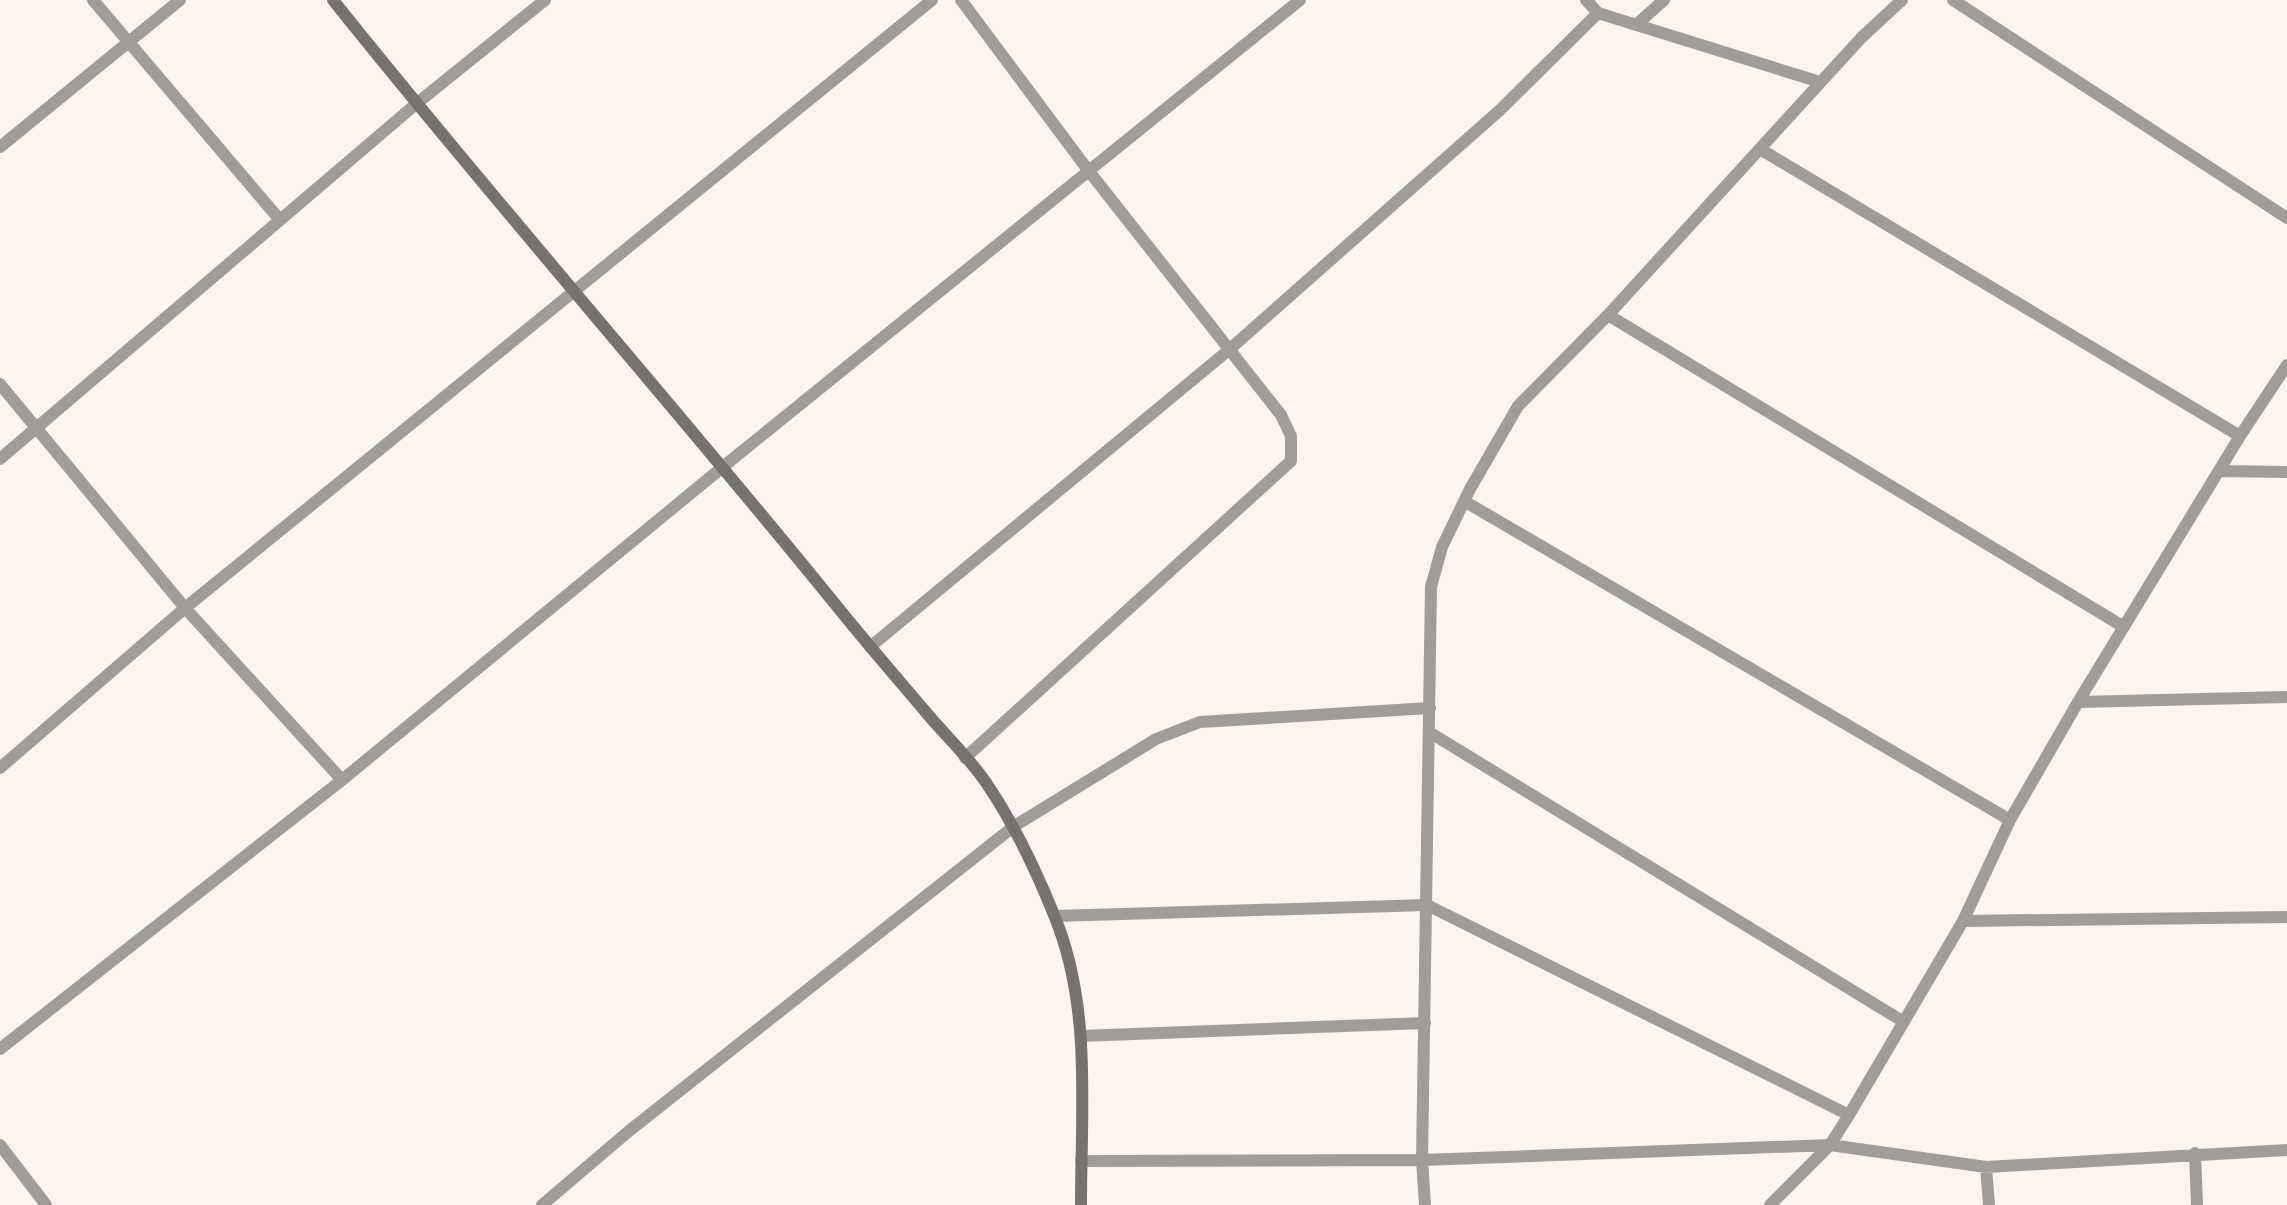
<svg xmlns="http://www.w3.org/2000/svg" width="2287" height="1205" viewBox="0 0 2287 1205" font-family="Commissioner,sans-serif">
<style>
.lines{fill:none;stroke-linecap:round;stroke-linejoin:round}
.street{stroke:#9f9c9a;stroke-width:12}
.secondary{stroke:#77726f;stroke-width:12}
</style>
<rect width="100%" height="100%" fill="#fbf4ef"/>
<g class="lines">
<path class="street" d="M93,0L280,220
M961,0L1088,170L1281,415L1291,436V461L965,758
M1586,0L1598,13L1820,82
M1953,0L2287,218
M1636,25L1664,0
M0,147L180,0
M1760,149L2240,436
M1608,315L2124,627
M0,384L185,608L342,780
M0,459L416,104L545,0
M2220,471L2287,472
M1464,501L2010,820
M870,647L1230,349L1500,110L1598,13
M2078,702L2287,697
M1429,732L1904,1022
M0,768L185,608L932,0
M1055,916L1427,905L1849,1115
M1963,921L2287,917
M1081,1036L1425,1023
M0,1049L342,780L724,466L1300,0
M0,1145L46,1205
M2195,1153L2197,1205
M1081,1161L1422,1160L1830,1145L1986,1167L2287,1150
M1986,1167L1989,1205
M542,1205L629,1131L1013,827L1156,739L1200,722L1430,708
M1425,1205L1422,1160L1431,587L1442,547L1470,489L1518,406L1608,315L1862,37L1902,0
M1770,1205L1830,1145L1849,1115L1963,921L2010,820L2078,702L2240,436L2287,365"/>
<path class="secondary" d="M333,0C495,203 667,397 831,599C863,639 897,678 930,717C949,739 971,760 987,784C1014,824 1036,870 1054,915C1092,1006 1081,1108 1081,1205"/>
</g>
</svg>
